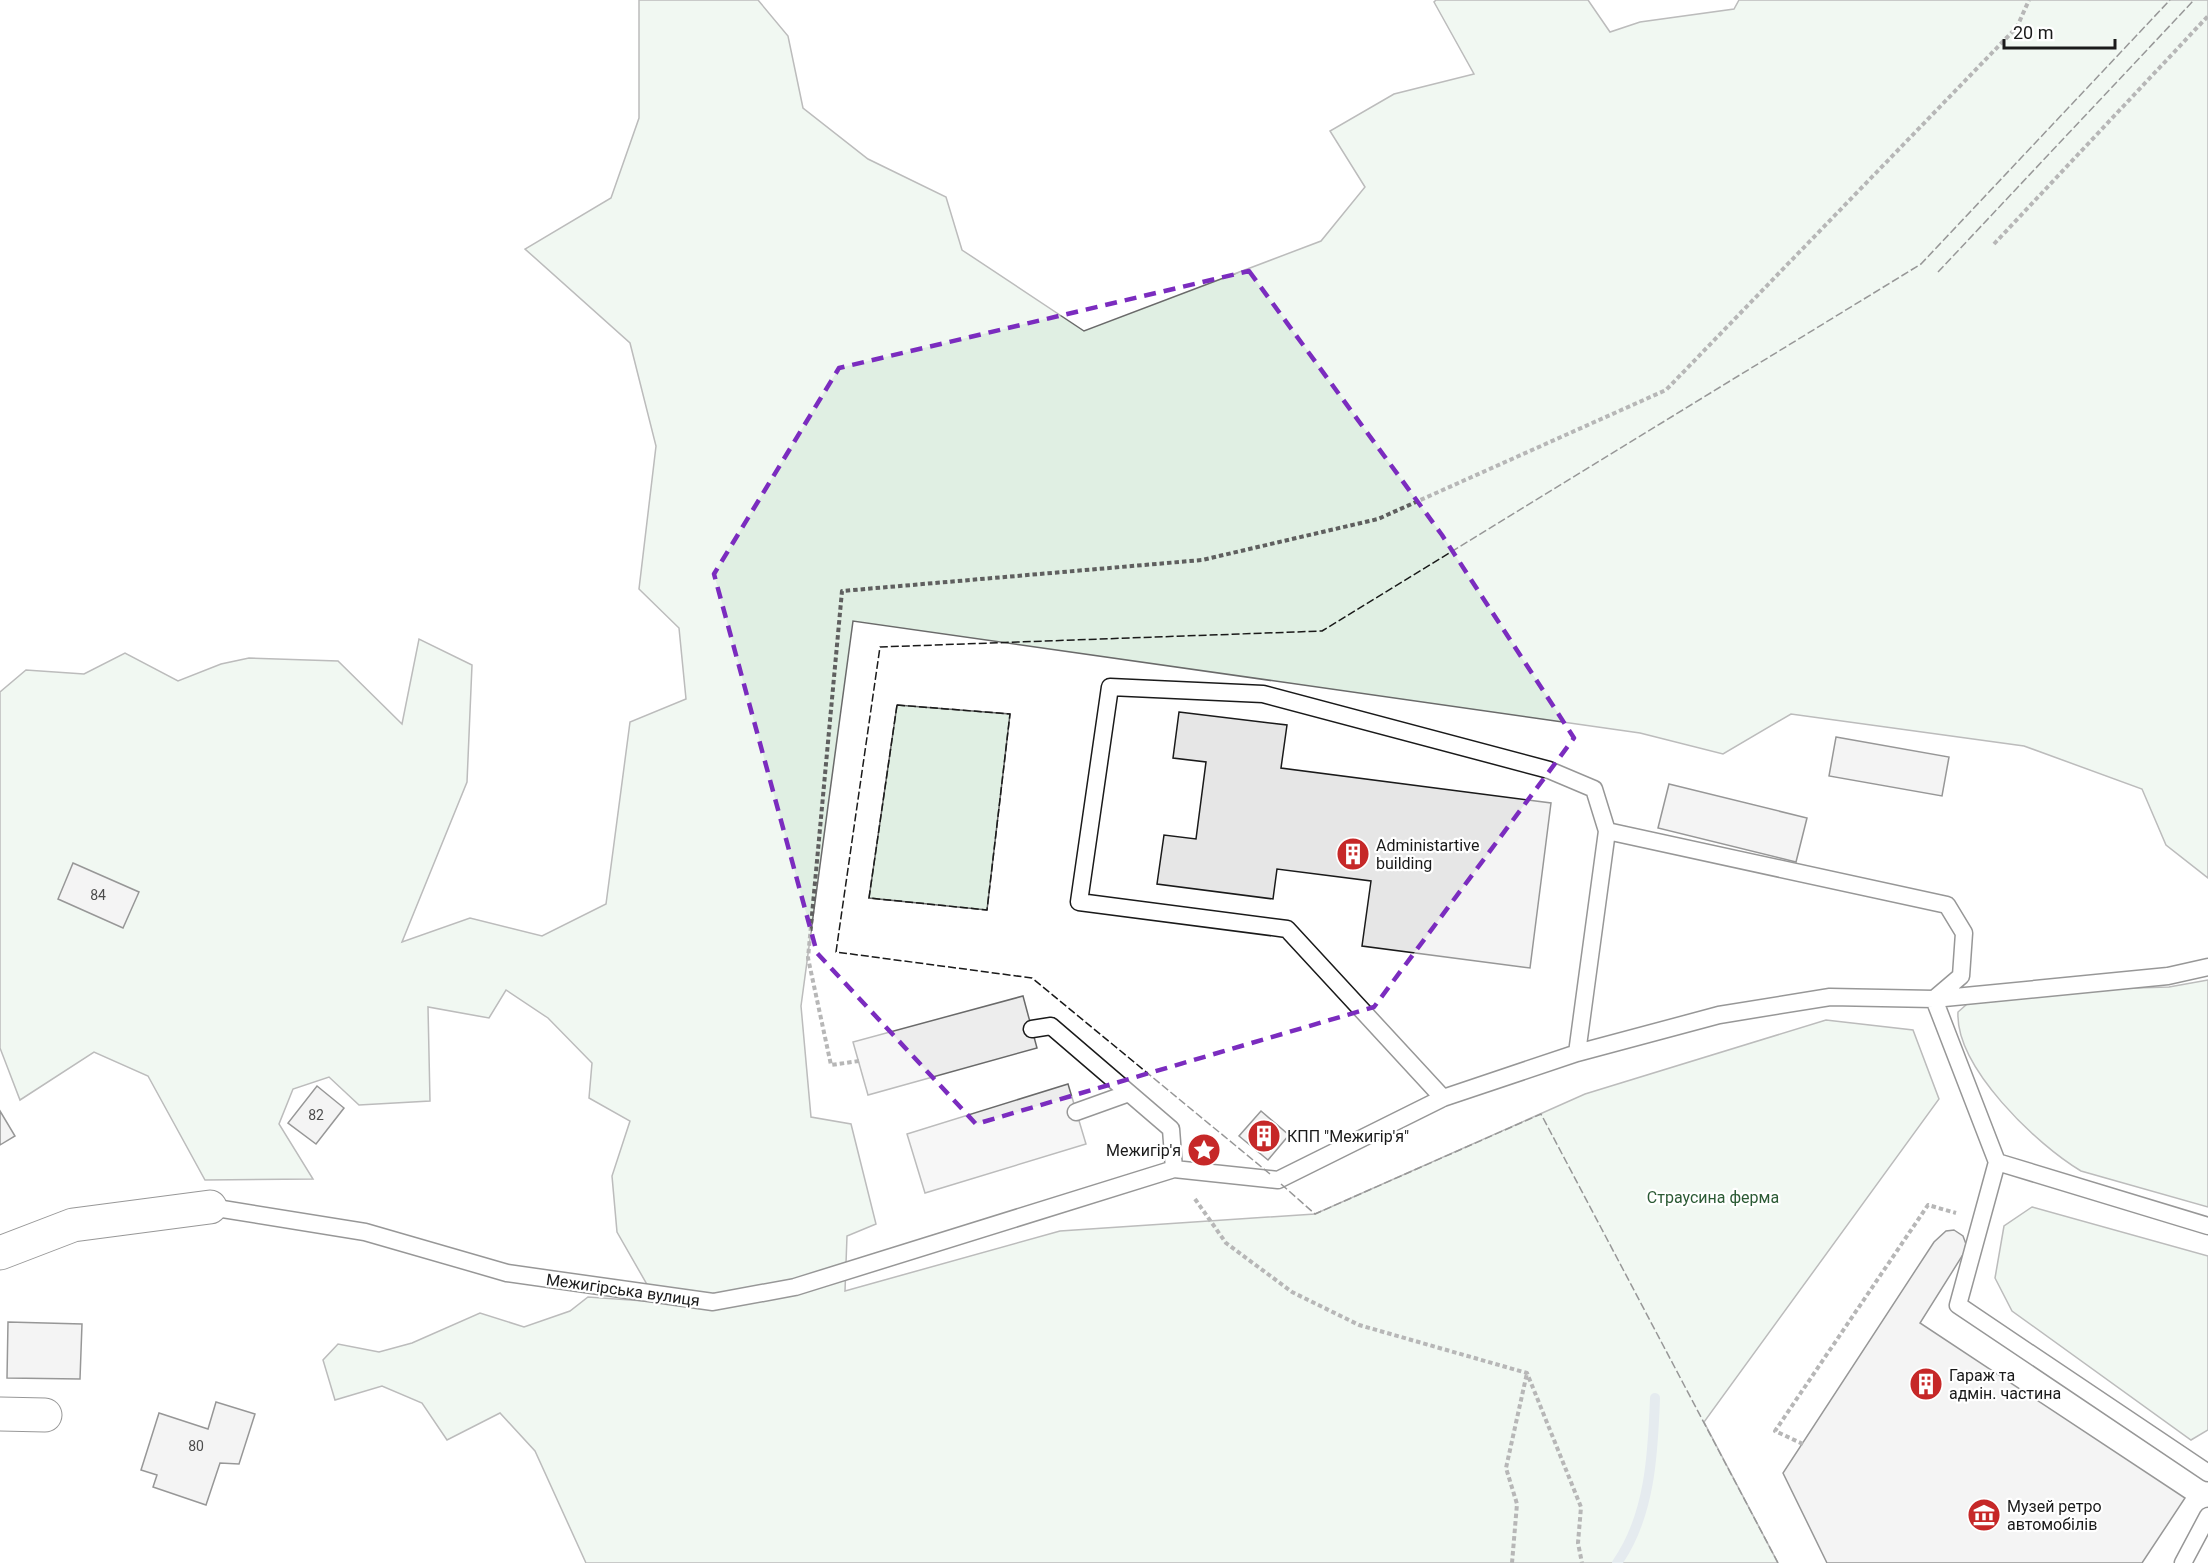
<svg xmlns="http://www.w3.org/2000/svg" width="2208" height="1563" viewBox="0 0 2208 1563" font-family="Roboto,sans-serif">
<style>
.green{fill:#e0efe3;stroke:#6a6a6a;stroke-width:1.5}
.parking{fill:#ededed;stroke:#6a6a6a;stroke-width:1.5}
.lines{fill:none;stroke-linecap:round;stroke-linejoin:round}
.stream{stroke:#c6d2dc;stroke-width:10}
.building{fill:#e6e6e6;stroke:#1a1a1a;stroke-width:1.5}
.lane-casing{stroke:#1a1a1a;stroke-width:19}
.street-casing{stroke:#1a1a1a;stroke-width:35}
.path{stroke:#5f5f5f;stroke-width:4;stroke-dasharray:4.5 3;stroke-linecap:butt}
.lane{stroke:#fff;stroke-width:16}
.street{stroke:#fff;stroke-width:33}
.fence{stroke:#1a1a1a;stroke-width:1.5;stroke-dasharray:8 3;stroke-linecap:butt}
.marked{fill:none;stroke:#7b2cbf;stroke-width:4.5;stroke-dasharray:12 8;stroke-linejoin:round}
.labels{text-anchor:middle;dominant-baseline:central;stroke-width:4.5;stroke-linejoin:round;paint-order:stroke}
.number-label{font-size:14px;fill:#4d4d4d}
.poi-label{font-size:16px;fill:#1a1a1a;stroke:#fff;text-anchor:start}
.park-label{font-size:16px;fill:#2b5a34;stroke:#fff}
.street-label{font-size:16px;fill:#1a1a1a;stroke:#fff}
</style>
<rect width="100%" height="100%" fill="#fff"/>
<path class="green" d="M639,0H758L788,36L803,108L868,159L946,197L962,250L1084,331L1321,241L1365,187L1330,131L1394,94L1474,74L1434,2L1436,0H1588L1610,32L1640,22L1734,9L1739,0H2208V878L2166,845L2142,789L2024,746L1791,714L1723,754L1640,733L853,621L801,1006L811,1117L851,1124L876,1224L847,1236L845,1291L1060,1231L1315,1214L1585,1094L1826,1020L1913,1030L1939,1099L1704,1422L1778,1563H586L535,1451L500,1413L447,1440L422,1403L382,1386L335,1400L323,1360L338,1344L379,1352L412,1343L480,1313L524,1327L570,1311L588,1297L657,1302L617,1232L612,1176L630,1121L589,1098L592,1063L548,1018L506,990L489,1018L428,1007L430,1101L359,1105L329,1077L293,1089L279,1124L313,1179L205,1180L148,1076L94,1052L20,1100L0,1048V692L26,670L84,674L125,653L178,681L221,664L249,658L338,661L402,724L419,639L472,665L467,782L402,942L470,918L542,936L606,904L630,722L686,699L679,628L639,589L656,446L630,343L525,249L611,198L639,118Z
M897,705L1010,714L987,910L869,898Z
M2208,980V1207L2081,1171C2037,1145 1955,1067 1958,1012L1975,997L2001,992L2169,987Z
M2032,1207L2208,1256V1430L2191,1440L2012,1311L1995,1278L2004,1226Z"/>
<path class="parking" d="M1023,996L1037,1048L868,1095L853,1042Z
M1068,1084L1086,1144L925,1193L907,1134Z"/>
<g class="lines">
<path class="stream" d="M1617,1563C1650,1516 1653,1454 1655,1398"/>
</g>
<path class="building" d="M1179,712L1287,725L1281,768L1551,803L1530,968L1362,946L1371,881L1277,869L1273,899L1157,884L1164,835L1196,839L1206,762L1173,758Z
M1836,737L1949,757L1942,796L1829,776Z
M1669,784L1807,818L1796,862L1658,828Z
M73,863L139,892L123,928L58,899Z
M317,1086L344,1108L316,1144L288,1123Z
M0,1111L15,1136L0,1145Z
M1261,1111L1289,1135L1268,1160L1239,1136Z
M1954,1230L1963,1236L1966,1244L1964,1253L1920,1323L2185,1498L2142,1563H1827L1783,1473L1934,1242L1946,1231Z
M8,1322L82,1324L80,1379L7,1378Z
M216,1402L255,1414L239,1464L220,1463L206,1505L153,1487L157,1475L141,1470L159,1413L208,1429Z"/>
<g class="lines">
<defs>
<path id="lane" d="M1934,999L2168,976L2208,967
M1032,1029L1051,1026L1171,1129L1174,1169
M1577,1053L1607,831
M1443,1098L1287,929L1079,902L1110,687L1263,694L1549,770L1594,789L1607,831L1947,905L1964,933L1961,976L1934,999
M1076,1112L1129,1093
M1997,1162L1958,1305L2208,1473
M210,1207L365,1232L507,1273L713,1302L795,1287L1174,1169L1278,1180L1443,1098L1577,1053L1719,1015L1830,997L1934,999L1997,1162L2208,1226
M2183,1563L2208,1516"/>
<path id="street" d="M0,1253L73,1225L210,1207
M0,1414L45,1415"/>
</defs>
<use href="#lane" class="lane-casing"/>
<use href="#street" class="street-casing"/>
<path class="path" d="M1994,244L2208,16
M859,1061L831,1065L808,958L842,591L1202,560L1378,519L1666,390L2017,27L2029,0
M1195,1199L1226,1243L1292,1292L1359,1325L1527,1373L1581,1507L1578,1543L1582,1563
M1803,1444L1775,1431L1928,1205L1956,1213
M1512,1563L1517,1504L1506,1468L1527,1373"/>
<use href="#lane" class="lane"/>
<use href="#street" class="street"/>
<path class="fence" d="M1938,272L2194,0
M897,705L1010,714L987,910L869,898Z
M1270,1174L1032,978L836,952L880,647L1322,631L1921,264L2170,0
M1281,1184L1315,1214L1541,1114L1778,1563"/>
</g>
<path d="M0 0H2208V1563H0ZM1249,271L1442,535L1574,738L1374,1007L976,1124L817,953L714,574L839,368Z" fill="#fff" fill-opacity=".55" fill-rule="evenodd"/>
<path class="marked" d="M1249,271L1442,535L1574,738L1374,1007L976,1124L817,953L714,574L839,368Z"/>
<defs>
<symbol id="building-disc" viewBox="-11 -11 22 22"><circle r="9.5" fill="#c62828" stroke="#fff"/><path d="M-4-6H4V6H1V3H-1V6H-4ZM-2.5-4.3h1.7v1.8h-1.7ZM.8-4.3h1.7v1.8H.8ZM-2.5-1h1.7V.8h-1.7ZM.8-1h1.7V.8H.8Z" fill="#fff"/></symbol>
<symbol id="sight-disc" viewBox="-11 -11 22 22"><circle r="9.5" fill="#c62828" stroke="#fff"/><path d="M0-6L1.8-2.2L6-1.7L2.9 1.2L3.7 5.4L0 3.3L-3.7 5.4L-2.9 1.2L-6-1.7L-1.8-2.2Z" fill="#fff"/></symbol>
<symbol id="museum-disc" viewBox="-11 -11 22 22"><circle r="9.5" fill="#c62828" stroke="#fff"/><path d="M0-6L6-3V-2H-6V-3ZM-5-1h2V3h-2ZM-1-1h2V3h-2ZM3-1h2V3H3ZM-6 4H6V6H-6Z" fill="#fff"/></symbol>
</defs>
<g fill-rule="evenodd">
<use href="#building-disc" x="1334" y="835" width="38" height="38"/>
<use href="#building-disc" x="1245" y="1117" width="38" height="38"/>
<use href="#sight-disc" x="1185" y="1131" width="38" height="38"/>
<use href="#building-disc" x="1907" y="1365" width="38" height="38"/>
<use href="#museum-disc" x="1965" y="1496" width="38" height="38"/>
</g>
<g class="labels">
<g class="number-label">
<text x="98" y="895">84</text>
<text x="316" y="1115">82</text>
<text x="196" y="1446">80</text>
</g>
<g class="poi-label">
<text x="1376" y="845">Administartive<tspan x="1376" dy="18">building</tspan></text>
<text x="1287" y="1136">КПП "Межигір'я"</text>
<text x="1181" y="1150" text-anchor="end">Межигір'я</text>
<text x="1949" y="1375">Гараж та<tspan x="1949" dy="18">адмін. частина</tspan></text>
<text x="2007" y="1506">Музей ретро<tspan x="2007" dy="18">автомобілів</tspan></text>
</g>
<g class="park-label">
<text x="1713" y="1197">Страусина ферма</text>
</g>
<g class="street-label">
<text transform="translate(623 1290) rotate(8)">Межигірська вулиця</text>
</g>
</g>
<path d="M2004 39v9h111v-9" fill="none" stroke="#1a1a1a" stroke-width="3"/>
<text x="2013" y="39" font-size="18" fill="#1a1a1a" stroke="#ffffff" stroke-width="4.5" paint-order="stroke">20 m</text>
</svg>
